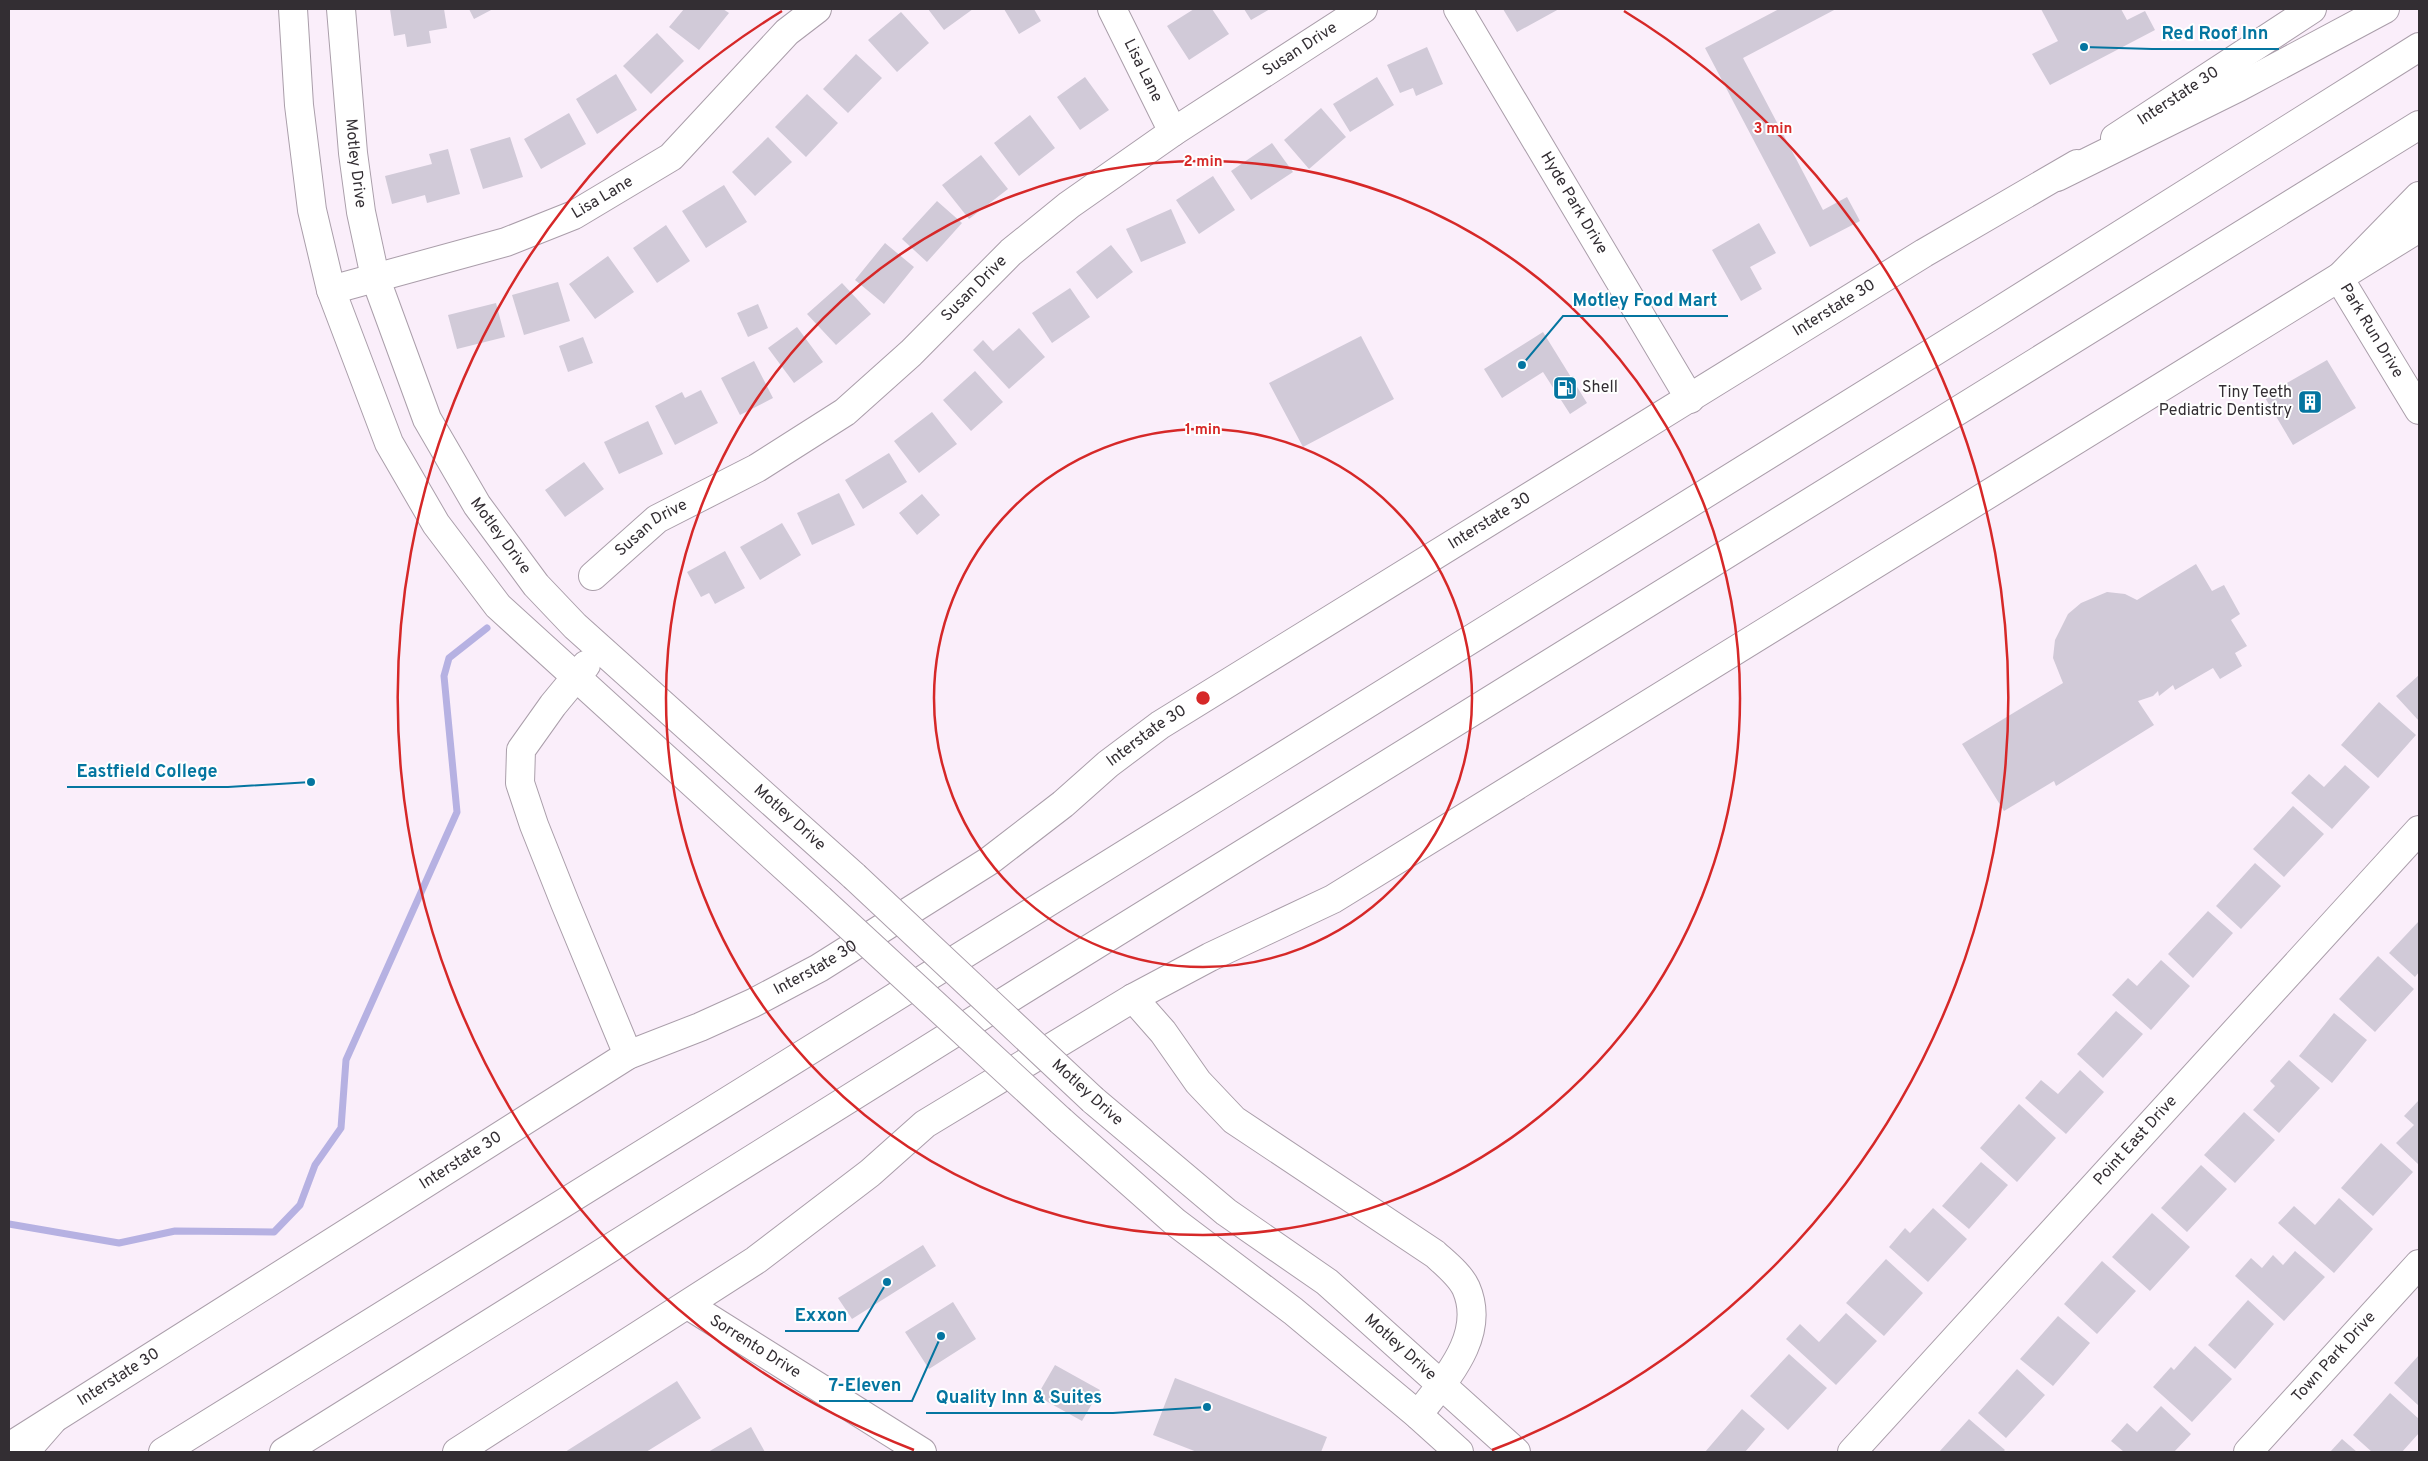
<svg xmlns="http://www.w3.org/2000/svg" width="2428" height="1461" viewBox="0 0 2428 1461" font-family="Overpass,sans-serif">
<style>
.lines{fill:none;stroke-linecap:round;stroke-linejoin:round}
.stream{stroke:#b6b1e2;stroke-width:7}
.building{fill:#d1cad8}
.minor-casing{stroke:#aa9eaa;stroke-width:30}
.major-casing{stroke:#aa9eaa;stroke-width:30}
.highway-casing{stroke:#aa9eaa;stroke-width:30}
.minor{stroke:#fff;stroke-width:28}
.major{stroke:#fff;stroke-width:28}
.highway{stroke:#fff;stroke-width:28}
.major-bridge-casing{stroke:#aa9eaa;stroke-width:30;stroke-linecap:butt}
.major-bridge{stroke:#fff;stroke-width:28}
.ring{fill:none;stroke:#d62828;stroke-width:2.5}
.labels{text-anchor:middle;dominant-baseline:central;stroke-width:4;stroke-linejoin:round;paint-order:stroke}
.street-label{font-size:16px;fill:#332e33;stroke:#fff}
.poi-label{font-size:16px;fill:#332e33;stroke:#fff;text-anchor:start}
.centre{fill:#d62828;stroke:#fff;stroke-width:2.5}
.ring-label{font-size:15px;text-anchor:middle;font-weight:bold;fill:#d62828;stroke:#fff;stroke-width:4;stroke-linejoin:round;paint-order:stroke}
.leader{fill:none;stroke:#0475a0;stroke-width:2}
.callout-dot{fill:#0475a0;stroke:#fff;stroke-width:2}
.callout-label{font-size:18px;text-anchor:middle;font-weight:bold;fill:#0475a0;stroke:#fff;stroke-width:4;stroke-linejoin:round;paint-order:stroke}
</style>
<rect width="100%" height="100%" fill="#faeefa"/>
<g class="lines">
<path class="stream" d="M9,1224L119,1243L175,1231L274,1232L300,1205L315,1165L341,1128L346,1060L457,812L444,676L449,658L487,628"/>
</g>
<path class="building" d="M390,9H444L447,28L429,31L431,43L407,47L405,34L394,36Z
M469,9H493L474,19Z
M684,9H723L729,13L699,50L669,27Z
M928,9H973L944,30Z
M1004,9H1034L1041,21L1019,34Z
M1194,9H1212L1229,34L1189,60L1167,26Z
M1244,9H1270L1251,20Z
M1503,9H1559L1517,32Z
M1779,9H1836L1743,58L1823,210L1847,197L1860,221L1810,247L1705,48Z
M2041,9H2121L2127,20L2145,11L2155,30L2050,85L2032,54L2058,41Z
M901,12L929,43L897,72L868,40Z
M657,33L684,61L651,94L623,66Z
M1427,47L1443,84L1416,96L1413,88L1400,93L1387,65Z
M856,54L882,78L848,113L823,89Z
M616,74L637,110L597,134L576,99Z
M1085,77L1109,110L1080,130L1057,97Z
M1377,77L1394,105L1350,132L1333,104Z
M807,94L838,123L806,157L775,127Z
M1321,108L1346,137L1309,169L1284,140Z
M569,113L586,144L541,169L524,139Z
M1030,115L1055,148L1019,176L994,143Z
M510,137L523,177L483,189L470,149Z
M768,137L792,162L755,196L732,172Z
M1272,143L1293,172L1251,200L1231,171Z
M448,149L460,194L427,203L425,195L392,204L385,176L432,164L429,154Z
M981,155L1008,189L969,219L942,185Z
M1213,176L1235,210L1199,234L1176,200Z
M724,185L747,222L706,248L682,211Z
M937,201L962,223L927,262L902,239Z
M1171,209L1186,243L1141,262L1126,229Z
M1759,223L1776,253L1750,267L1762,289L1741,301L1712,250Z
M666,225L690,261L657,283L633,248Z
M885,243L914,267L884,304L855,280Z
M1111,245L1133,272L1097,299L1076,272Z
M608,256L634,292L595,319L569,284Z
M558,282L570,321L524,335L512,295Z
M842,283L871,314L836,345L807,314Z
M1070,288L1090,317L1052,343L1032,313Z
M496,303L505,337L457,349L448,315Z
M758,304L768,328L748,337L737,313Z
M797,327L823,362L794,383L768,348Z
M1019,328L1045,357L1009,389L973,350L983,340L993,351Z
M1543,332L1587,403L1570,414L1543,372L1502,398L1484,369Z
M1361,336L1394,399L1303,447L1269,383Z
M583,337L593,363L568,372L559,346Z
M2327,360L2356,408L2293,445L2264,396Z
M754,361L773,398L740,415L721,378Z
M975,371L1003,402L971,431L943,400Z
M701,390L718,423L675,445L655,406L682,392L685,398Z
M932,412L957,444L919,473L894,441Z
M648,421L663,454L619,474L604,442Z
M889,453L907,482L863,509L845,480Z
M584,462L604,489L565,517L545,490Z
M839,493L855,525L812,545L797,513Z
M922,494L940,515L917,535L899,513Z
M782,523L801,555L760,580L740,547Z
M725,551L745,588L715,604L709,593L701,597L687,572Z
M2196,564L2212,591L2224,585L2240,614L2231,620L2247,646L2235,653L2242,666L2220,679L2213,668L2175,690L2173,685L2159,696L2158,691L2153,696L2138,701L2154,725L2056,786L2054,781L2004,811L1962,744L2063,683L2053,658L2055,640L2068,614L2081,603L2107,592L2125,594L2137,600Z
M2419,675V721L2396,696Z
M2379,702L2416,735L2378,778L2341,745Z
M2345,765L2370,787L2332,829L2291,793L2309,774L2324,787Z
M2293,806L2324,834L2284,877L2253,849Z
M2255,863L2281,886L2241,929L2216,906Z
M2208,911L2233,933L2193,978L2168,954Z
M2419,921V972L2415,977L2389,953Z
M2378,956L2414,989L2375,1032L2339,999Z
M2161,960L2190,986L2151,1030L2112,995L2128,978L2137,986Z
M2116,1011L2143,1034L2103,1078L2077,1054Z
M2334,1013L2367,1040L2332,1083L2299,1056Z
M2289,1060L2320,1088L2279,1133L2253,1110L2275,1086L2270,1081Z
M2080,1070L2104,1092L2066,1134L2025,1098L2041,1080L2058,1094Z
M2419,1100V1165L2396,1143L2414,1125L2404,1116Z
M2019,1104L2056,1138L2017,1182L1980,1148Z
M2244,1112L2275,1140L2235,1183L2204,1155Z
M2381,1143L2413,1172L2373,1216L2341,1188Z
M1981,1162L2008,1185L1969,1229L1942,1206Z
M2201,1165L2227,1189L2187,1232L2161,1208Z
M2339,1198L2373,1229L2334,1273L2278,1223L2294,1206L2315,1225Z
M1933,1208L1967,1239L1928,1282L1889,1247L1905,1228L1910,1233Z
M2152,1213L2190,1247L2150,1291L2112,1257Z
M923,1245L936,1266L852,1319L838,1298Z
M2295,1251L2325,1277L2284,1321L2235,1276L2251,1258L2262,1268L2273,1255L2283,1265Z
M1886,1259L1923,1293L1884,1336L1846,1303Z
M2102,1261L2136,1291L2097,1334L2064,1304Z
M2248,1300L2274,1324L2235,1369L2208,1345Z
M953,1302L976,1339L929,1369L905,1332Z
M1846,1313L1877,1341L1836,1385L1786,1339L1800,1324L1819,1342Z
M2058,1316L2090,1343L2053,1386L2020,1359Z
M2195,1346L2232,1379L2192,1422L2153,1387L2171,1367L2174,1370Z
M1789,1354L1827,1388L1788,1430L1750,1396Z
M2419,1355V1406L2394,1383Z
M1055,1365L1100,1390L1082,1421L1037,1396Z
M2017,1369L2045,1395L2006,1438L1978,1413Z
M1175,1378L1327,1437L1321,1452H1197L1153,1435Z
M677,1381L701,1418L646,1452H565Z
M2390,1393L2419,1419V1433L2402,1452H2372L2353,1435Z
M2161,1406L2191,1434L2174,1452H2124L2111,1441L2127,1423L2137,1432Z
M1742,1409L1765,1429L1745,1452H1705Z
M1969,1419L2005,1450L2003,1452H1939Z
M751,1427L765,1452H708Z
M2342,1439L2357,1452H2330Z"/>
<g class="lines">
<defs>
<g id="minor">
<path id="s1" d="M1112,9L1173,132"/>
<path id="s2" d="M1458,9L1690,399"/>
<path id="s3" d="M2339,278L2419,410"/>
<path id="s4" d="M331,290L506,242L574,215L671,157L787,32L817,9"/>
<path id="s5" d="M593,576L657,519L757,468L845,412L911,353L1011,252L1069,205L1173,132L1363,9"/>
<path id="s6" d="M1852,1452L2419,830"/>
<path id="s7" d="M2248,1452L2419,1264"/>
</g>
<g id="major">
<path d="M293,9L299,105L312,210L331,290L389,443L436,524L498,606L820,899"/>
<path id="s8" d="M341,9L353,153L361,212L375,277L427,419L477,505L536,585L575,626L854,876"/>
<path id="s9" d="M2115,138L2312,9"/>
<path d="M586,665L553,705L521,750L520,783L534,825L565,903L628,1055"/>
<path d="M1133,998L1163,1032L1198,1082L1234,1120L1435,1254C1446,1264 1460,1275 1466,1288C1487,1336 1445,1379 1418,1415"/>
<path id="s10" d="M1093,1100L1226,1212L1327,1282L1516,1452"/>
<path d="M1061,1121L1175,1222L1293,1311L1418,1415L1459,1452"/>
<path id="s11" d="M688,1305L922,1452"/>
<path id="s12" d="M9,1447L628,1055L700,1027L753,1003L819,968L989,861L1063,804L1108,764L1160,725L1924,253L2077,164"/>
<path d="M457,1452L756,1260L870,1173L925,1124L1133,998L1210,957L1333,899L2419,228"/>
</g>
<path id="highway" d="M2057,177L2239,87L2385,9
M2339,278L2419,196
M25,1452L52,1421
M163,1452L1988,318L2419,47
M284,1452L1018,993L2419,125"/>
</defs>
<use href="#minor" class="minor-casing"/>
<use href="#major" class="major-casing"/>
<use href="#highway" class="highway-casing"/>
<use href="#minor" class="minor"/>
<use href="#major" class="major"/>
<use href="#highway" class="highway"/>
<defs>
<path id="major-bridge" d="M854,876L1093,1100
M820,899L1061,1121"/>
</defs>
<use href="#major-bridge" class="major-bridge-casing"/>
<use href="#major-bridge" class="major-bridge"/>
</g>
<g class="ring">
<circle cx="1203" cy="698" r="269"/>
<circle cx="1203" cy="698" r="537"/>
<path d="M914 1450A806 806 0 0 1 782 11M1624 11A806 806 0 0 1 1492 1450"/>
</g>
<defs>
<symbol id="fuel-square" viewBox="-11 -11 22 22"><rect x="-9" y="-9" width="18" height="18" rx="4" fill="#0475a0" stroke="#fff"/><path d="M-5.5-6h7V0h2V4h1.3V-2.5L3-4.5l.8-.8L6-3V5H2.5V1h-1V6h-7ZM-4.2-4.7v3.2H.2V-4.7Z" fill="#fff"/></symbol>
<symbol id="building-square" viewBox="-11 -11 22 22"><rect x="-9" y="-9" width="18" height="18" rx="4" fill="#0475a0" stroke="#fff"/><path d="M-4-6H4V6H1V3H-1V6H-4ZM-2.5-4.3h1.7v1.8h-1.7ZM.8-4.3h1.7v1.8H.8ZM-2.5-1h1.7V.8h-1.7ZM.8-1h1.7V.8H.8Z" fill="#fff"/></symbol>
</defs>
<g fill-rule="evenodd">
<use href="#fuel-square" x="1551" y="374" width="28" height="28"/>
<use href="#building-square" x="2296" y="388" width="28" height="28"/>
</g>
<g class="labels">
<g class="street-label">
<text stroke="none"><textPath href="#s5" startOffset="886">Susan Drive</textPath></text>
<text stroke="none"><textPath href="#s1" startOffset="69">Lisa Lane</textPath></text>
<text stroke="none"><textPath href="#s9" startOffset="76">Interstate 30</textPath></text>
<text stroke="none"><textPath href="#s8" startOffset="155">Motley Drive</textPath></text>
<text stroke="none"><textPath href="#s4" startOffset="288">Lisa Lane</textPath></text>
<text stroke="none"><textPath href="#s2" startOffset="226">Hyde Park Drive</textPath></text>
<text stroke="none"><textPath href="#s5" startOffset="481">Susan Drive</textPath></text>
<text stroke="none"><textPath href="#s12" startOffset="2155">Interstate 30</textPath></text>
<text stroke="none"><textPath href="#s3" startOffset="62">Park Run Drive</textPath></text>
<text stroke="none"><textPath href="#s12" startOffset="1750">Interstate 30</textPath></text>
<text stroke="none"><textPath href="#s5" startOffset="76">Susan Drive</textPath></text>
<text stroke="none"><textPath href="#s8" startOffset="560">Motley Drive</textPath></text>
<text stroke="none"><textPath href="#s12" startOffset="1345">Interstate 30</textPath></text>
<text stroke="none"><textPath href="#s8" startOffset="965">Motley Drive</textPath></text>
<text stroke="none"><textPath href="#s12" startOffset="940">Interstate 30</textPath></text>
<text transform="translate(1087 1093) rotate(42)">Motley Drive</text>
<text stroke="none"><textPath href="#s6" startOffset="421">Point East Drive</textPath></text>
<text stroke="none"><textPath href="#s12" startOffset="535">Interstate 30</textPath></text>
<text stroke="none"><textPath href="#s11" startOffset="79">Sorrento Drive</textPath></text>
<text stroke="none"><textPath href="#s10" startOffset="395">Motley Drive</textPath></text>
<text stroke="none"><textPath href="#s7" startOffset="128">Town Park Drive</textPath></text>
<text stroke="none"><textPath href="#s12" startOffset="130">Interstate 30</textPath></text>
</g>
<g class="poi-label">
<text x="1582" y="388">Shell</text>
<text x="2292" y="393" text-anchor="end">Tiny Teeth<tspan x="2292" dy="18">Pediatric Dentistry</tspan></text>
</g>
</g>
<circle cx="1203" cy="698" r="8" class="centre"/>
<g class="ring-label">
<text x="1773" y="133">3 min</text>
<text x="1203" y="166">2 min</text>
<text x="1203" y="434">1 min</text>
</g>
<path class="leader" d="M2084 47L2152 49H2279M1522 365L1563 316H1728M311 782L228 787H67M887 1282L858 1331H785M941 1336L912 1401H819M1207 1407L1113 1413H926"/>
<g class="callout-dot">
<circle cx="2084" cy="47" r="5"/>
<circle cx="1522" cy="365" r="5"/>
<circle cx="311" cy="782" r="5"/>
<circle cx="887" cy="1282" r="5"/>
<circle cx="941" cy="1336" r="5"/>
<circle cx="1207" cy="1407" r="5"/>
</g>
<g class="callout-label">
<text x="2215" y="39">Red Roof Inn</text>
<text x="1645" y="306">Motley Food Mart</text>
<text x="147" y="777">Eastfield College</text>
<text x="821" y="1321">Exxon</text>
<text x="865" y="1391">7-Eleven</text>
<text x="1019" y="1403">Quality Inn &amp; Suites</text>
</g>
<rect width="2428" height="1461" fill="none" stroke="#332e33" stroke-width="20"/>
</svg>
